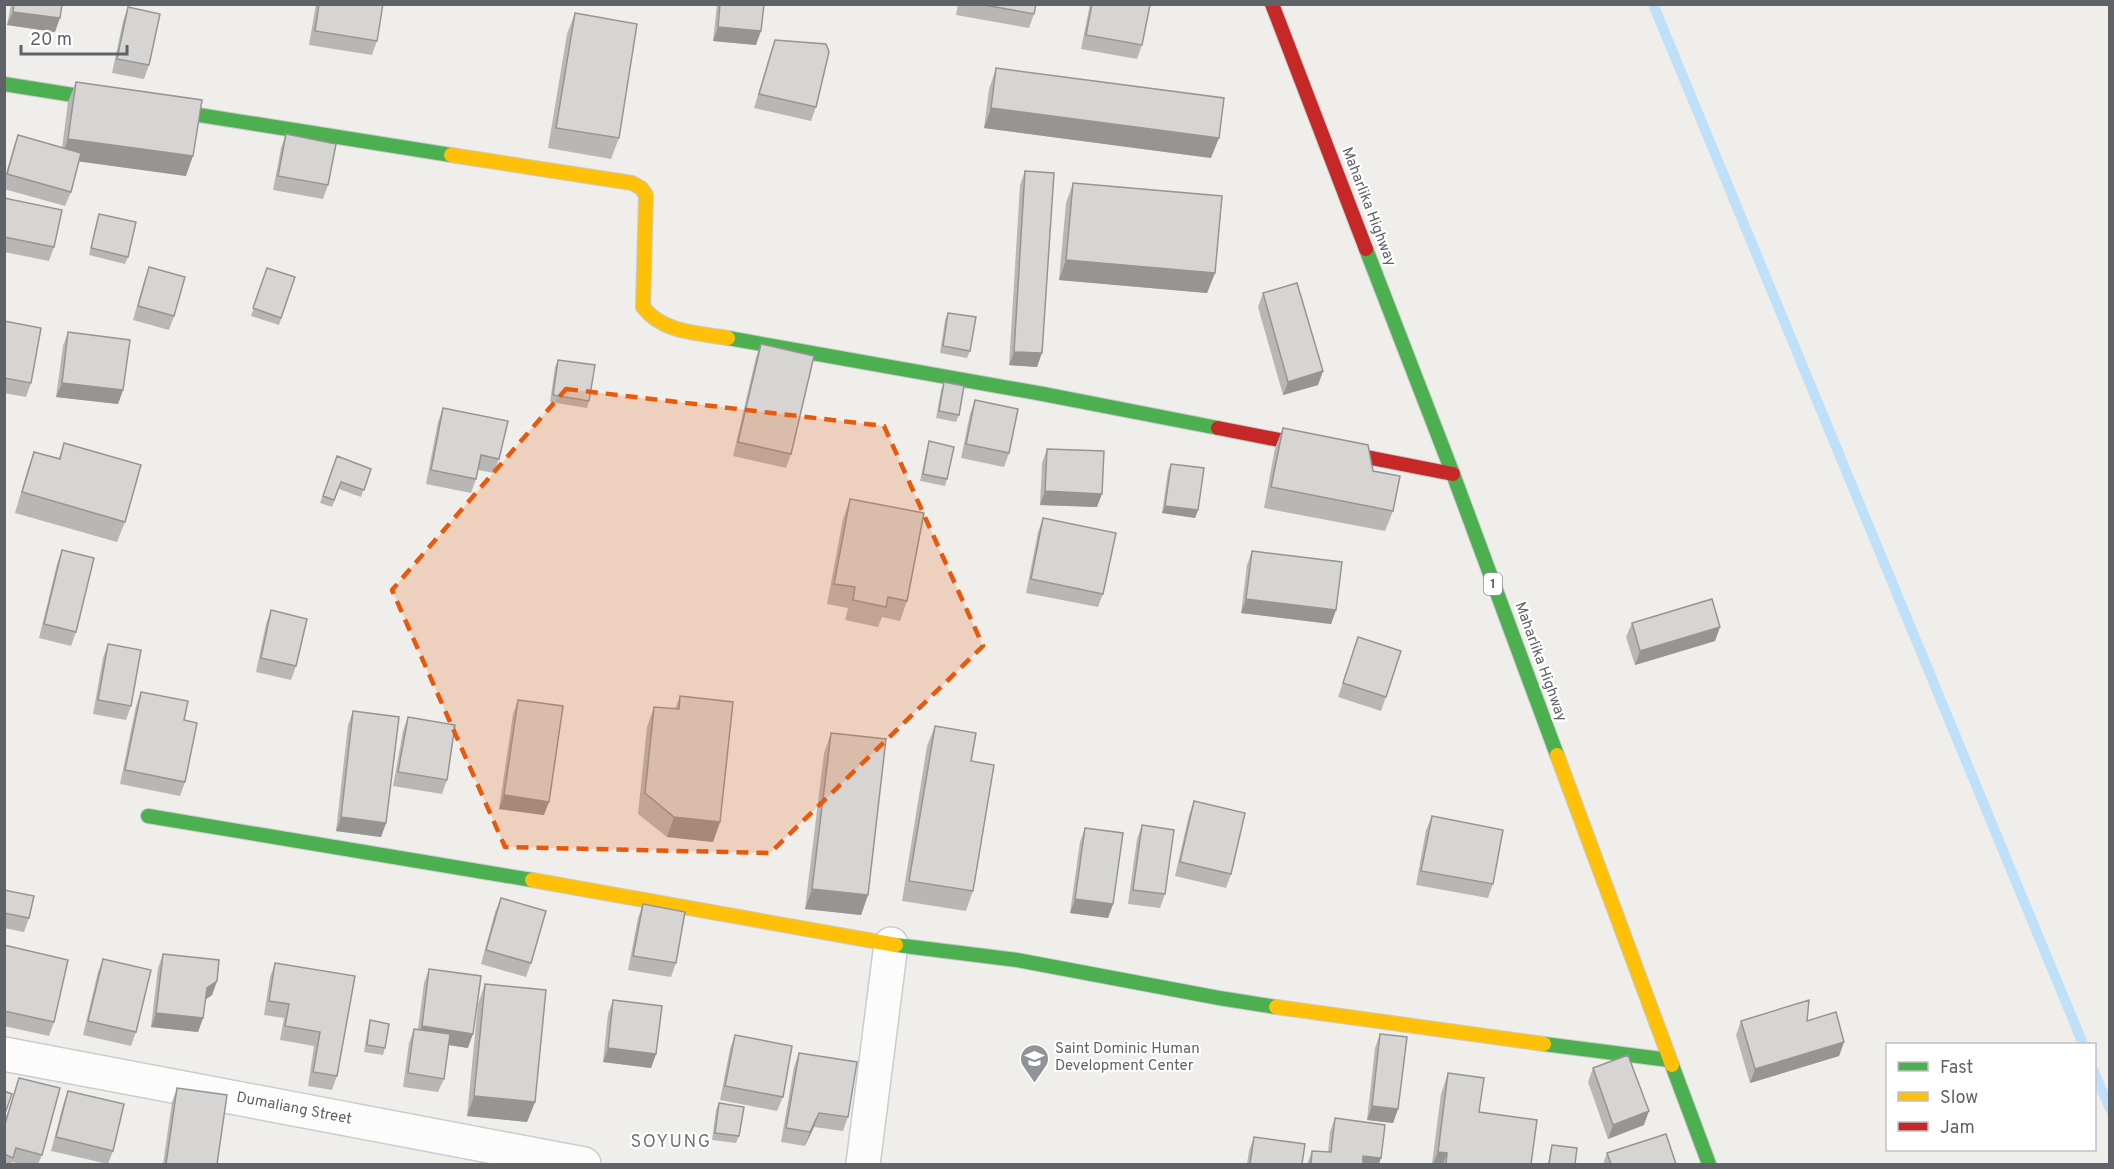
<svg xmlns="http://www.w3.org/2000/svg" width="2114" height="1169" viewBox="0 0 2114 1169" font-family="Overpass,sans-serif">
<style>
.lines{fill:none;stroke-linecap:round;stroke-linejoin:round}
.stream{stroke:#bfe0f9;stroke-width:10}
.street-casing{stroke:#cbcccc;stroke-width:36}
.fast-casing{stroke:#cacacb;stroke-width:16}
.slow-casing{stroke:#cacacb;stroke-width:16}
.jam-casing{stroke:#cacacb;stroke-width:16}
.street{stroke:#fdfcfc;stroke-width:33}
.fast{stroke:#4caf50;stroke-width:14}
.slow{stroke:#ffc107;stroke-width:14}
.jam{stroke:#c62828;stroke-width:14}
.wall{fill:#b8b7b5}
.shaded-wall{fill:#969594}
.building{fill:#d6d5d3;stroke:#969594;stroke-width:1.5}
.marked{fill:#e8590c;fill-opacity:0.2;stroke:#e8590c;stroke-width:4.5;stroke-dasharray:12 8;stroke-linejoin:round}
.labels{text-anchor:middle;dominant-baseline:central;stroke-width:4.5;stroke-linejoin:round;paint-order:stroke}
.shield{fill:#fff;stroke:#8f9295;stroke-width:1.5}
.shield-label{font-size:14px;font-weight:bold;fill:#5f6368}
.street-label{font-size:15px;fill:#5f6368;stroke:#fff}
.poi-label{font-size:15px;fill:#5f6368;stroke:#fff;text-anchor:start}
.quarter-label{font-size:18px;letter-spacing:1.5px;fill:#70757a;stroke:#fff}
</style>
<rect width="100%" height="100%" fill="#efeeea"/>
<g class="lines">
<path class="stream" d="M1653,4L2083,1044
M2094,1072L2110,1109"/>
<defs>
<path id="street" d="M4,1054L584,1164
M863,1164L891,944"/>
<path id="fast" d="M4,84L451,155
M1366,249L1453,474L1557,755
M728,338L1043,394L1218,428
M148,816L532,880
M896,945L1017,960L1219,998L1276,1007
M1544,1044L1669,1060
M1672,1065L1709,1164"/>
<path id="slow" d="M451,155L632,183L641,188L646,195L643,307C663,333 698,333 728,338
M1557,755L1672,1065
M532,880L896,945
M1276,1007L1544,1044"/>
<path id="jam" d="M1272,4L1366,249
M1218,428L1453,474"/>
</defs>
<use href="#street" class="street-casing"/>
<use href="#fast" class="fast-casing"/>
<use href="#slow" class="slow-casing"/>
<use href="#jam" class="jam-casing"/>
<use href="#street" class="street"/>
<use href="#fast" class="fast"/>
<use href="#slow" class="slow"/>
<use href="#jam" class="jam"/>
</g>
<path class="wall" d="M11,4H62L55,32L7,25Z
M316,4H383L377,41L372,55L309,45Z
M717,4H764L756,45L713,41Z
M958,4H1036L1034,14L1029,28L956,15Z
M1090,4L1150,5L1142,45L1137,59L1081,49Z
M128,7L149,65L144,79L112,73L123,21Z
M575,13L619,138L611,159L548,148L567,34Z
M775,40L816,107L811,121L754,108L770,54Z
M996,68L1211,158L984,128L989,89Z
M76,82L186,176L79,161L71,192L65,206L4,189V180L13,149L18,135L62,148L68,102Z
M286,134L328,185L323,199L273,190L281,148Z
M1025,171L1037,367L1009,365L1020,185Z
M1073,183L1215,273L1207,293L1059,280L1066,203Z
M4,198L54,247L49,261L4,252Z
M99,214L128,257L125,264L89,255Z
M149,267L174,316L169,330L133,320L144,281Z
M267,268L295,277L279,325L251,316Z
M1263,293L1323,371L1318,385L1283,395L1258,307Z
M948,313L970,351L967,358L940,353L945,320Z
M4,321L31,383L26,397L4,393Z
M68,332L123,390L118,404L56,397L63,346Z
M761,344L791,454L786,468L733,456L756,357Z
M558,360L589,401L587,408L550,402L555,367Z
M944,382L959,415L956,422L936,418L941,390Z
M975,400L1009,453L1004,467L961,458L970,414Z
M443,408L499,459L494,473L478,470L476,479L471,493L426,484L438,422Z
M1283,428L1373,471L1393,511L1385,531L1264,508L1275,448Z
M929,441L947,479L945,486L920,481L927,448Z
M64,443L125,522L117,542L15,513L27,472L34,452L59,458Z
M1047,449L1097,507L1040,505L1042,463Z
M337,456L371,469L361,497L339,489L332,507L320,503Z
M1171,464L1198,510L1195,518L1162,513L1168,471Z
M850,499L907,601L900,621L882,617L878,627L845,620L848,608L827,604L843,519Z
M1043,518L1103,594L1098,607L1026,593L1038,532Z
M62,550L76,632L71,646L39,638L57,564Z
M1252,551L1336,610L1331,624L1241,613L1247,565Z
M271,610L296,666L291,680L256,672L266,624Z
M1632,623L1720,627L1715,641L1635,665L1626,637Z
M1358,637L1386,697L1381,711L1338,697Z
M108,644L131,706L126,720L93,714L103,658Z
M141,692L184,720L185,782L180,796L120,784L136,706Z
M680,696L720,822L713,842L667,837L638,814L647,727L654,707L675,709Z
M518,700L544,815L499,809L513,714Z
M353,711L386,823L381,837L336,831L348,725Z
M408,717L447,780L442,794L393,786L403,731Z
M935,726L971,761L973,891L966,911L902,901L927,746Z
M831,733L868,895L861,915L805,909L824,753Z
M1194,801L1231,874L1226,888L1175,876L1189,815Z
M1432,816L1493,884L1488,898L1416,885L1426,830Z
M1142,825L1165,894L1160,908L1128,904L1137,839Z
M1085,828L1113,904L1108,918L1070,913L1080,842Z
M4,890L29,918L24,932L4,928Z
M501,898L531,963L526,977L481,964L495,912Z
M643,904L676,963L671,977L628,970L638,918Z
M4,945L54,1022L49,1036L4,1026Z
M163,954L217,981L212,995L205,999L203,1018L198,1032L151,1027L158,968Z
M103,959L136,1032L131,1046L83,1035L98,972Z
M275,963L355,976L337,1076L332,1090L308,1086L314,1046L280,1040L284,1018L264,1015L270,977Z
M429,969L468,1048L449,1045L444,1079L438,1092L403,1087L409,1043L414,1029H418L424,983Z
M485,984L535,1102L527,1122L467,1116L478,1004Z
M613,1000L656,1054L651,1068L603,1062L608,1014Z
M370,1020L385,1048L383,1055L364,1052L368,1027Z
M1741,1021H1807L1844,1042L1839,1056L1750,1083L1736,1035Z
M1380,1034L1398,1109L1393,1123L1367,1120L1375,1048Z
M735,1035L783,1097L777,1111L720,1100L730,1049Z
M799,1053L848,1117L843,1131L814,1127L805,1146L781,1142L794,1067Z
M1593,1068L1644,1125L1608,1139L1588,1082Z
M1448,1073L1479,1112L1531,1164H1432L1441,1094Z
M19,1078L42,1155L38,1164H21L12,1162L11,1164H4V1123Z
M177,1088L217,1164H163L172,1102Z
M68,1091L113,1151L108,1164L51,1151L63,1105Z
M719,1103L739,1136L736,1143L712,1140L716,1110Z
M1335,1118L1379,1164H1307L1312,1151L1328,1152L1330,1132Z
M1254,1137L1302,1164H1247L1249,1151Z
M1552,1145L1575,1164H1548L1550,1152Z
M1607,1153L1676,1164H1603Z"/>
<path class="shaded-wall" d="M13,12L60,18L55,32L7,25Z
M718,27L761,31L756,45L713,41Z
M991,108L1219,138L1211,158L984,128Z
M68,139L193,156L186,176L61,159Z
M1066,260L1215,273L1207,293L1059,280Z
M1014,352L1042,353L1037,367L1009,365Z
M1323,371L1318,385L1283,395L1288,382Z
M62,383L123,390L118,404L56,397Z
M1045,491L1102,494L1097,507L1040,505Z
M1165,506L1198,510L1195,518L1162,513Z
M1246,599L1336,610L1331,624L1241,613Z
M1720,627L1715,641L1635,665L1640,651Z
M504,795L549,802L544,815L499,809Z
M341,817L386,823L381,837L336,831Z
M674,817L720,822L713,842L667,837Z
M812,889L868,895L861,915L805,909Z
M1075,899L1113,904L1108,918L1070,913Z
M217,981L212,995L202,1002L207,988Z
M156,1013L203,1018L198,1032L151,1027Z
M422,1026L473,1034L468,1048L416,1040Z
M1844,1042L1839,1056L1750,1083L1755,1069Z
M608,1048L656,1054L651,1068L603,1062Z
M474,1096L535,1102L527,1122L467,1116Z
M1372,1106L1398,1109L1393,1123L1367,1120Z
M1649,1111L1644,1125L1608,1139L1613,1125Z
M819,1113L814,1127L805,1146L810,1132Z
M1438,1152L1447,1153L1443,1164H1433Z
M1363,1156L1381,1158L1379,1164H1360Z"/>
<path class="building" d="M14,4H62L60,18L13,12Z
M319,4H383L377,41L315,31Z
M720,4H764L761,31L718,27Z
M979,4H1036L1034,14Z
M1092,4L1150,5L1142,45L1086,35Z
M128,7L160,14L149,65L117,59Z
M575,13L637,24L619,138L556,128Z
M775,40L826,44L829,52L816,107L759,94Z
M996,68L1224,98L1219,138L991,108Z
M76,82L202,100L193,156L68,139Z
M286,134L336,144L328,185L278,176Z
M18,135L81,153L71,192L7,174Z
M1025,171L1054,173L1042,353L1014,352Z
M1073,183L1222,196L1215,273L1066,260Z
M4,198L62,210L54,247L4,237Z
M99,214L136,222L128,257L91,248Z
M149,267L185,277L174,316L138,306Z
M267,268L295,277L281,318L253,308Z
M1297,283L1323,371L1288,382L1263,293Z
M948,313L976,317L970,351L943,346Z
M4,321L41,328L31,383L4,378Z
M68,332L130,340L123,390L62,383Z
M761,344L814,356L791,454L738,442Z
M558,360L595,365L589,401L553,395Z
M944,382L964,386L959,415L939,411Z
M975,400L1018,409L1009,453L966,444Z
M443,408L508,421L499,459L481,455L476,479L431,470Z
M1283,428L1368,445L1373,471L1400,476L1393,511L1271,487Z
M929,441L954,447L947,479L923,474Z
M64,443L141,465L125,522L22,492L34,452L60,459Z
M1047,449L1104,451L1102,494L1045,491Z
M337,456L371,469L364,490L341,482L334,500L323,496Z
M1171,464L1204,468L1198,510L1165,506Z
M850,499L924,513L907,601L888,597L886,607L853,600L855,587L834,584Z
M1043,518L1116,533L1103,594L1031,579Z
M62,550L94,558L76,632L44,624Z
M1252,551L1342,562L1336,610L1246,599Z
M1712,599L1720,627L1640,651L1632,623Z
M271,610L307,619L296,666L261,658Z
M1358,637L1401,651L1386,697L1343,683Z
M108,644L141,650L131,706L98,700Z
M141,692L188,701L184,720L197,723L185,782L125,770Z
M680,696L733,702L720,822L674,817L645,793L654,707L679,709Z
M518,700L563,706L549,802L504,795Z
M353,711L399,717L386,823L341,817Z
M408,717L455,725L447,780L398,772Z
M935,726L976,733L971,761L994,765L973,891L909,881Z
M831,733L886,739L868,895L812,889Z
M1194,801L1245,813L1231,874L1180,862Z
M1432,816L1503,830L1493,884L1421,871Z
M1142,825L1174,830L1165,894L1133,890Z
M1085,828L1123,833L1113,904L1075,899Z
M4,890L34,896L29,918L4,913Z
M501,898L546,911L531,963L486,950Z
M643,904L685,912L676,963L633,956Z
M4,945L68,960L54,1022L4,1011Z
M163,954L219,960L217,981L207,988L203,1018L156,1013Z
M103,959L151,970L136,1032L88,1021Z
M275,963L355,976L337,1076L313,1072L320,1032L285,1026L289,1004L269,1001Z
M429,969L481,976L473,1034L422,1026Z
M485,984L546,990L535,1102L474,1096Z
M613,1000L662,1006L656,1054L608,1048Z
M1809,1000L1807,1021L1836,1012L1844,1042L1755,1069L1741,1021Z
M370,1020L389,1024L385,1048L367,1045Z
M414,1029L450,1034L444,1079L408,1073Z
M1380,1034L1407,1037L1398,1109L1372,1106Z
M735,1035L792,1046L783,1097L725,1086Z
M799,1053L857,1062L848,1117L819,1113L810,1132L786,1128Z
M1628,1055L1649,1111L1613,1125L1593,1068Z
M1448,1073L1484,1078L1479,1112L1537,1120L1531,1164H1446L1447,1153L1438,1152Z
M19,1078L60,1088L42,1155L16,1148L13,1158L4,1154V1127Z
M177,1088L227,1095L217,1164H166Z
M4,1091L12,1094L4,1116Z
M68,1091L124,1104L113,1151L56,1137Z
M719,1103L744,1107L739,1136L715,1133Z
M1335,1118L1385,1125L1381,1158L1363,1156V1164H1311L1312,1151L1331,1152Z
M1666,1134L1676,1164H1611L1607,1153Z
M1254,1137L1305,1144L1302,1164H1250Z
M1552,1145L1577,1148L1575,1164H1549Z"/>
<path class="marked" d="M566,389L884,426L983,646L770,853L505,847L392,590Z"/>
<defs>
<symbol id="school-pin" viewBox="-11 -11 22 30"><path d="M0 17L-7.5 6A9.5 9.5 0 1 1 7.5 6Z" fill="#919496" stroke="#fff"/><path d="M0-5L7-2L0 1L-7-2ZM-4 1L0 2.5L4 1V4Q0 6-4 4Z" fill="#fff"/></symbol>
</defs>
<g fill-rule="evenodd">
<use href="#school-pin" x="1018" y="1042" width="33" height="45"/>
</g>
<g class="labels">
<rect class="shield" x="1484" y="573" width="18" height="22" rx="4.5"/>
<g class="shield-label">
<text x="1493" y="584">1</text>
</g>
<g class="street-label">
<text transform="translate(1368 207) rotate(69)">Maharlika Highway</text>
<text transform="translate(1540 662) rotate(70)">Maharlika Highway</text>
<text transform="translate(294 1109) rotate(11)">Dumaliang Street</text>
</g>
<g class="poi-label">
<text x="1055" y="1049">Saint Dominic Human<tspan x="1055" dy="17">Development Center</tspan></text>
</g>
<g class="quarter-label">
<text x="671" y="1142">SOYUNG</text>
</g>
</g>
<rect width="2114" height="1169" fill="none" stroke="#5f6368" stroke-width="12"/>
<rect x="1886" y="1043" width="210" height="108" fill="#ffffff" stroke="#bfc1c3" stroke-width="1.5"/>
<rect x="1898" y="1062" width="30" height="9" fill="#4caf50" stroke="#bfc1c3" stroke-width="1.5"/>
<text x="1940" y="1073" font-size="18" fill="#5f6368">Fast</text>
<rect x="1898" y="1092" width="30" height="9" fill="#ffc107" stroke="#bfc1c3" stroke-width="1.5"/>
<text x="1940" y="1103" font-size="18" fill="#5f6368">Slow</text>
<rect x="1898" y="1122" width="30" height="9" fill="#c62828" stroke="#bfc1c3" stroke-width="1.5"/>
<text x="1940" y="1133" font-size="18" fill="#5f6368">Jam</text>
<path d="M21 45v9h106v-9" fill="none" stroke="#5f6368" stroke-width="3"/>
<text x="30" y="45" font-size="18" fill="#5f6368" stroke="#ffffff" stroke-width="4.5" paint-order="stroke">20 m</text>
</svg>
